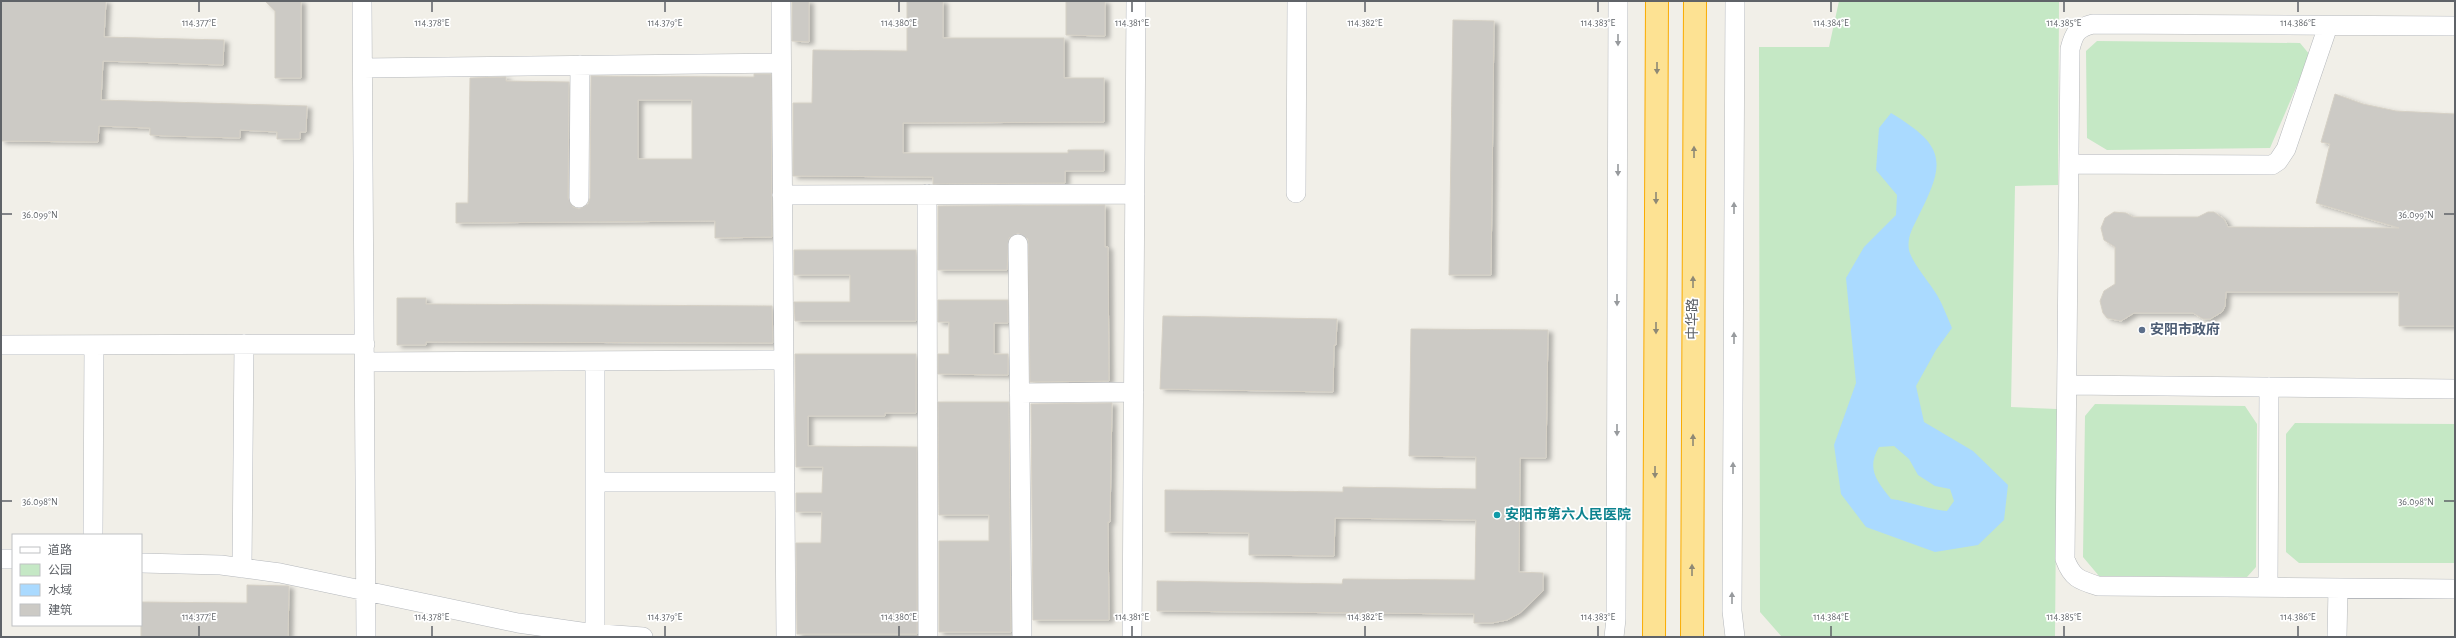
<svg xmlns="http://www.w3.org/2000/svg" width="2456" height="638" viewBox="0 0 2456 638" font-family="'Alegreya Sans','Noto Sans SC',sans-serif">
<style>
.green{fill:#c5e8c5}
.water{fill:#aadaff;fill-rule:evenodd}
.building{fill:#cccac5;stroke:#d6d1c6;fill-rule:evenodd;filter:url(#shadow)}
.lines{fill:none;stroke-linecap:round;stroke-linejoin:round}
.minor-casing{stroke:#b5b8bc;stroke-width:20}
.highway-casing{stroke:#f9ab00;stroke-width:24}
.minor{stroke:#fff;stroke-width:19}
.highway{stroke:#fde293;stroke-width:22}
.oneway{fill:#979a9d}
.oneway2{fill:#8e8975}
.ticks{fill:none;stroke:#5f6368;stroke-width:1.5}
.service-dot{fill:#5c6f8a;stroke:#fff;stroke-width:1.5}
.culture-dot{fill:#0f9aa8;stroke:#fff;stroke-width:1.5}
.labels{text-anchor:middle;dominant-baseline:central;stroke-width:3.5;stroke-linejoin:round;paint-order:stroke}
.street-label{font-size:14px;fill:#5f6368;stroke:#fff}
.service-label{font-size:14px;font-weight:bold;fill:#4e5e75;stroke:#fff;text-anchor:start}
.culture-label{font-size:14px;font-weight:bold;fill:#0d838f;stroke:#fff;text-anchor:start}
.ticks-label{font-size:10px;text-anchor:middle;fill:#5f6368;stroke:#fff;stroke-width:3.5;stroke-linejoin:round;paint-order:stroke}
</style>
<defs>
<filter id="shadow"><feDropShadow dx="4.5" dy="2.5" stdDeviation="2" flood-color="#0004"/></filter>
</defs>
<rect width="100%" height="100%" fill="#f1efe8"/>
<path class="green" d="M1839,1H2059L2058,185L2015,186L2011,407L2057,409L2055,637H1782L1760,612L1759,47H1829Z
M2097,41L2300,43L2310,55L2270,148L2107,150L2087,138L2086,51Z
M2095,404L2245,406L2257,424L2256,567L2247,577L2099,576L2083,557L2085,416Z
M2295,423L2455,424V563H2299L2286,552V434Z"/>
<path class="water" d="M1891,113C1947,147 1946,162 1917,219C1912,229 1907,238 1909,250C1912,263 1930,283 1937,295C1943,305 1947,317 1952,328L1936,350L1916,386L1924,422L1973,451L2008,485L2004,520L1978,545L1935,552L1866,527L1841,494L1834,445L1856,383L1846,278L1864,247L1896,215L1897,195L1876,170L1879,128ZM1894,446L1909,459L1918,475L1935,486L1950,489L1954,501L1947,511C1926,509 1912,502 1891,499C1877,481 1866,469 1879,447Z"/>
<path class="building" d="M1,1H106L104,37L224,40L223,65L103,61L101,100L307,106L306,132H300V139H277V132L240,130V138L168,136L150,135V128L99,126L98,142L1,141Z
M265,1H301V78H275V11Z
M792,1H809V42L792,41Z
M907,1H943V38H1064V78H1104V122L903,123V153H1068V150H1104V171H1065V183L933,184V177L793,176V103H812L813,50L907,51Z
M1066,1H1105V36L1066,35Z
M1453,20L1494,21L1491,275H1449Z
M754,74H771L772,237L715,238V221L456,223V203H468L470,78L506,77V81L569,82L568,198L573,207L579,209L588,204L590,198L591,76L754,77ZM638,100H692V159H638Z
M2335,94L2363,104L2396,111L2455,114V326H2399V292H2226L2225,306L2222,312L2210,319H2203L2193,313H2134L2121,321L2107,318L2103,313L2100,301L2104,291L2115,284V247L2104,240L2101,228L2105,218L2114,212L2126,213L2133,217H2198L2208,212H2214L2224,219L2228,227L2399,228L2316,203L2330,144L2321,142Z
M1105,205V247H1108L1109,381L1030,382L1028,239L1018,233L1009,238L1007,270H938V206Z
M794,250H916V321H795L794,302H850V275H794Z
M397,298H426V304L772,306L773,343L426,342V345H397Z
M938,300H1008V323H994V354H1008V375L938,374V354H949V322H938Z
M1163,316L1337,319L1336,345H1334L1333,392L1160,389Z
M1411,329L1548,330L1546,458H1520L1519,572L1543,573V591L1520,613L1507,620L1492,623H1474V614L1157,611V581L1342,584L1343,579L1475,580L1476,520L1335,518L1334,556L1249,555V533L1165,532V490L1343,492V487L1476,489V457L1409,456Z
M795,354H916V413H885V416H808V446L917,447V634H797L796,543H821L822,512H796V493H822L823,467H796Z
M938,402H1009L1011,632H939V541H989V515H939Z
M1112,403L1110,522H1108L1109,620H1033L1031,404Z
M247,585L289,586L288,637H141V602L247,603Z"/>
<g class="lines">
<defs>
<path id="minor" d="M362,1L366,637
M781,1L786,637
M1735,1L1732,611L1735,637
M2455,26L2093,24C2077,28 2074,33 2070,49L2065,559C2072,578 2079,580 2098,586L2455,589
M363,68L781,63
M2069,164L2272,165L2278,161L2286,149L2328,26
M1296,193L1297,1
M927,194L928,637
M782,195L1135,194
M579,198L580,65
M1018,244L1022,637
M1,345L365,344
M595,361V637
M365,362L784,360
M2067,385L2455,389
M1019,393L1134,392
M595,482H785
M93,535L94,345
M1,559H13
M141,563L221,565L280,573L518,623L588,633L643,637
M242,568L244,344
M2268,587L2269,387
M1132,637L1136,1
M1614,637L1616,619L1618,1
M2337,637L2338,588"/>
<path id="highway" d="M1654,637L1657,1
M1692,637L1695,1"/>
</defs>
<use href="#minor" class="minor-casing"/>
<use href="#highway" class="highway-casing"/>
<use href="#minor" class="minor"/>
<use href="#highway" class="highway"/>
</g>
<defs><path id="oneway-solid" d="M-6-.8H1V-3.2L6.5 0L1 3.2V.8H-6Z"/></defs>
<g class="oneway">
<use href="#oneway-solid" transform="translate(1618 40) rotate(90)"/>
<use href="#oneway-solid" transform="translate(1618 170) rotate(90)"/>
<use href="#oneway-solid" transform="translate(1734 208) rotate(-90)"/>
<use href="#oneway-solid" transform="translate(1617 300) rotate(90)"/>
<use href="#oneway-solid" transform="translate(1734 338) rotate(-90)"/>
<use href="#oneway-solid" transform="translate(1617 430) rotate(90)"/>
<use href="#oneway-solid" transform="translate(1733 468) rotate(-90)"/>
<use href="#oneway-solid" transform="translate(1732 598) rotate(-90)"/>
</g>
<g class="oneway2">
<use href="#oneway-solid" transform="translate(1657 68) rotate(90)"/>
<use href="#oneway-solid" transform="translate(1694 152) rotate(-90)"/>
<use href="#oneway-solid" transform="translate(1656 198) rotate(90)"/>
<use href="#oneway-solid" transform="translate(1693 282) rotate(-90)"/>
<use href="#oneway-solid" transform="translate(1656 328) rotate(90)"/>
<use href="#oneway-solid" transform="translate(1693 440) rotate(-90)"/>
<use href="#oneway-solid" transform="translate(1655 472) rotate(90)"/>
<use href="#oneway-solid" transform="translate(1692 570) rotate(-90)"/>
</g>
<path class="ticks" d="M199,2V12M432,2V12M665,2V12M899,2V12M1132,2V12M1365,2V12M1598,2V12M1831,2V12M2064,2V12M2298,2V12M2,214H12M2444,214H2454M2,501H12M2444,501H2454M199,626V636M432,626V636M665,626V636M899,626V636M1132,626V636M1365,626V636M1598,626V636M1831,626V636M2064,626V636M2298,626V636"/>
<circle class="service-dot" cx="2142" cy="330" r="4"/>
<circle class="culture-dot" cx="1497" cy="515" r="4"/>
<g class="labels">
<g class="street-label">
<text transform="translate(1693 319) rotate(-90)">中华路</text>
</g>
<g class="service-label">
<text x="2150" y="330">安阳市政府</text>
</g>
<g class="culture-label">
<text x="1505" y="515">安阳市第六人民医院</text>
</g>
</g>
<g class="ticks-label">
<text x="199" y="26">114.377°E</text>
<text x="432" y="26">114.378°E</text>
<text x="665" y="26">114.379°E</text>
<text x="899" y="26">114.380°E</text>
<text x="1132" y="26">114.381°E</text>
<text x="1365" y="26">114.382°E</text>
<text x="1598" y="26">114.383°E</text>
<text x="1831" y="26">114.384°E</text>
<text x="2064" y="26">114.385°E</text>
<text x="2298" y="26">114.386°E</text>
<text x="40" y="218">36.099°N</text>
<text x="2416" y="218">36.099°N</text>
<text x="40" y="505">36.098°N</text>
<text x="2416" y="505">36.098°N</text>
<text x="199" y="620">114.377°E</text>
<text x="432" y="620">114.378°E</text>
<text x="665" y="620">114.379°E</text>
<text x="899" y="620">114.380°E</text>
<text x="1132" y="620">114.381°E</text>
<text x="1365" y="620">114.382°E</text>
<text x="1598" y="620">114.383°E</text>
<text x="1831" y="620">114.384°E</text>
<text x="2064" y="620">114.385°E</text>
<text x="2298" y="620">114.386°E</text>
</g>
<rect width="2456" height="638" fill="none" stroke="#5f6368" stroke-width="4"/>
<rect x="12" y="534" width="130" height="92" fill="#ffffff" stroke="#bfc1c3"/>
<rect x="20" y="547" width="20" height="6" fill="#ffffff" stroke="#bfc1c3"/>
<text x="48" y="554" font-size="12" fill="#5f6368">道路</text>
<rect x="20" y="564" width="20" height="12" fill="#c5e8c5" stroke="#bfc1c3"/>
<text x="48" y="574" font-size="12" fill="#5f6368">公园</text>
<rect x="20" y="584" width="20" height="12" fill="#aadaff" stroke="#bfc1c3"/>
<text x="48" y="594" font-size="12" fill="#5f6368">水域</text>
<rect x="20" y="604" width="20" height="12" fill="#cccac5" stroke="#bfc1c3"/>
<text x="48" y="614" font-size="12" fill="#5f6368">建筑</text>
</svg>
